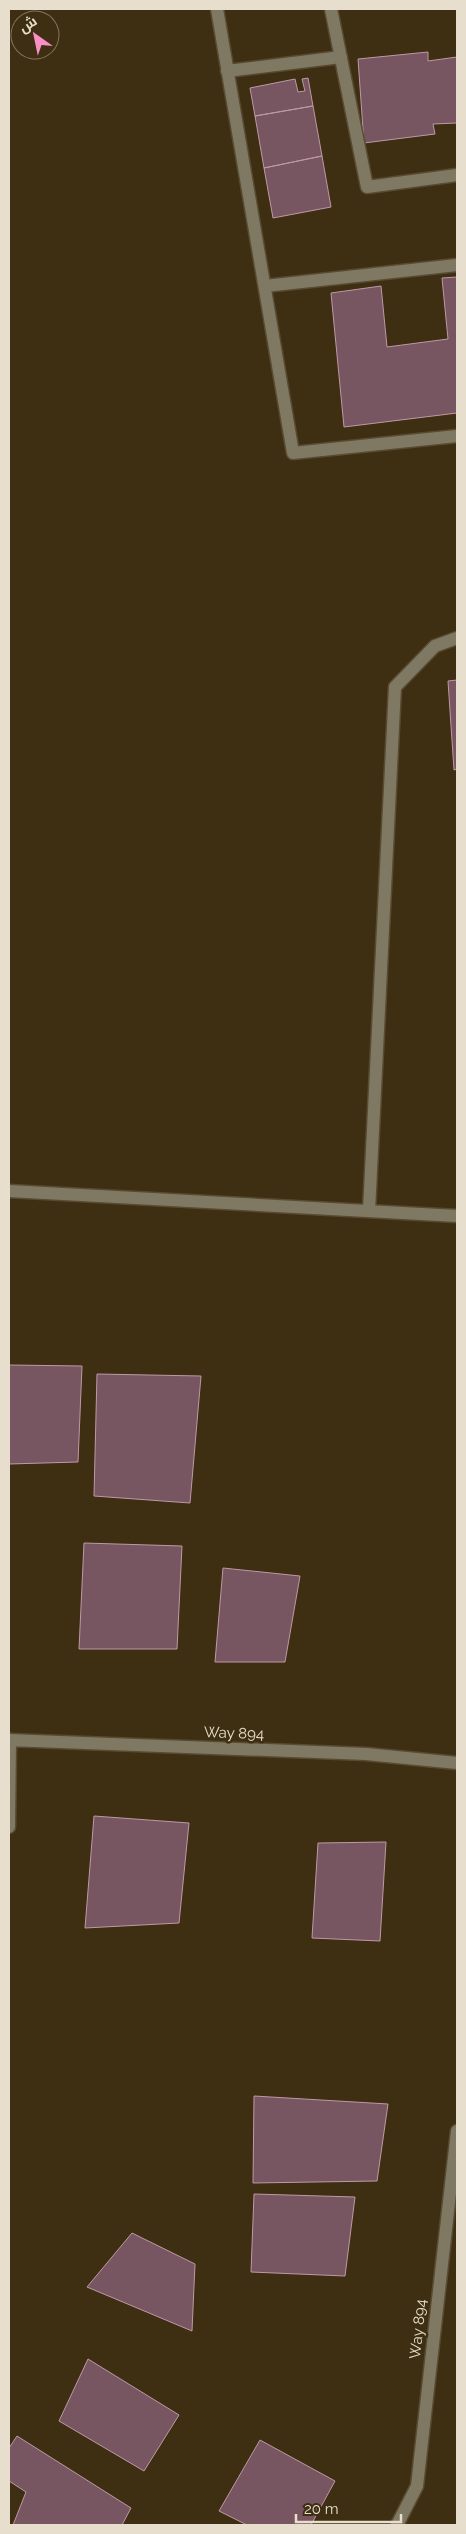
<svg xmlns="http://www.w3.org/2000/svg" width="466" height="2534" viewBox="0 0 466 2534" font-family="Raleway,Cairo,sans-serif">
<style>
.building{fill:#775561;stroke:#be99a6}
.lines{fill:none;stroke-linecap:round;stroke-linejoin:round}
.minor-casing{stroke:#594b31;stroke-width:15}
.minor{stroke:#7f7964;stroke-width:12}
.labels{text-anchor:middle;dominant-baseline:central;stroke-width:5;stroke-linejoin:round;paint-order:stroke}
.street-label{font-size:15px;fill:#e7dece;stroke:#3e2f13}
</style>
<rect width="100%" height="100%" fill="#3e2f13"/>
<path class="building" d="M428,52V61L457,57V123L433,124L435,134L364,143L358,59Z
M308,78L313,106L255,116L250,88L295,79L298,92L305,91L302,79Z
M313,106L322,156L264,168L255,116Z
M322,156L331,207L273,218L264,168Z
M457,277V413L344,427L331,293L381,286L387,347L448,339L442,278Z
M457,680V769L454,770L448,681Z
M9,1365L82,1366L78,1462L9,1464Z
M97,1374L201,1376L190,1503L94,1496Z
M84,1543L182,1546L177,1649H79Z
M223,1568L300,1576L285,1662H215Z
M94,1816L189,1823L179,1923L85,1928Z
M386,1842L380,1941L312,1938L318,1843Z
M254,2096L388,2104L377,2181L253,2183Z
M254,2194L355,2197L345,2276L251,2272Z
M132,2233L195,2264L192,2331L87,2287Z
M88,2359L179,2415L144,2471L59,2421Z
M17,2436L131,2508L122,2525H13L26,2492L9,2481V2448Z
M260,2440L335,2481L311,2525H247L219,2511Z"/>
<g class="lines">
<defs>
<path id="minor" d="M217,9L293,453L457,436
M331,9L367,187L457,175
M227,71L341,57
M265,286L457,265
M9,1191L457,1216
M369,1211L395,687L435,646L457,638
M9,1740L366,1754L457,1763
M9,1827L10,1740
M397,2525L417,2486L457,2131"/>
</defs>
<use href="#minor" class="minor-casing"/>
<use href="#minor" class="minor"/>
</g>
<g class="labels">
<g class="street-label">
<text transform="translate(234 1733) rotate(2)">Way 894</text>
<text transform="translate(418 2329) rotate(-84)">Way 894</text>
</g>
</g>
<rect width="466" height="2534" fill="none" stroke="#e7dece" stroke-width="20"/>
<g transform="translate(35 35) rotate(327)"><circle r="24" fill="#3e2f13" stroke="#82755e"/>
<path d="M0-4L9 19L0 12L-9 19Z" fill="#fa8fc6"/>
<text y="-8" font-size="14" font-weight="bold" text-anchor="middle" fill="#e7dece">ش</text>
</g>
<path d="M296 2514v8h105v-8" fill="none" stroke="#e7dece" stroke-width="2.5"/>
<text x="304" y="2514" font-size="15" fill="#e7dece" stroke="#3e2f13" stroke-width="4" paint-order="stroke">20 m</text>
</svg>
